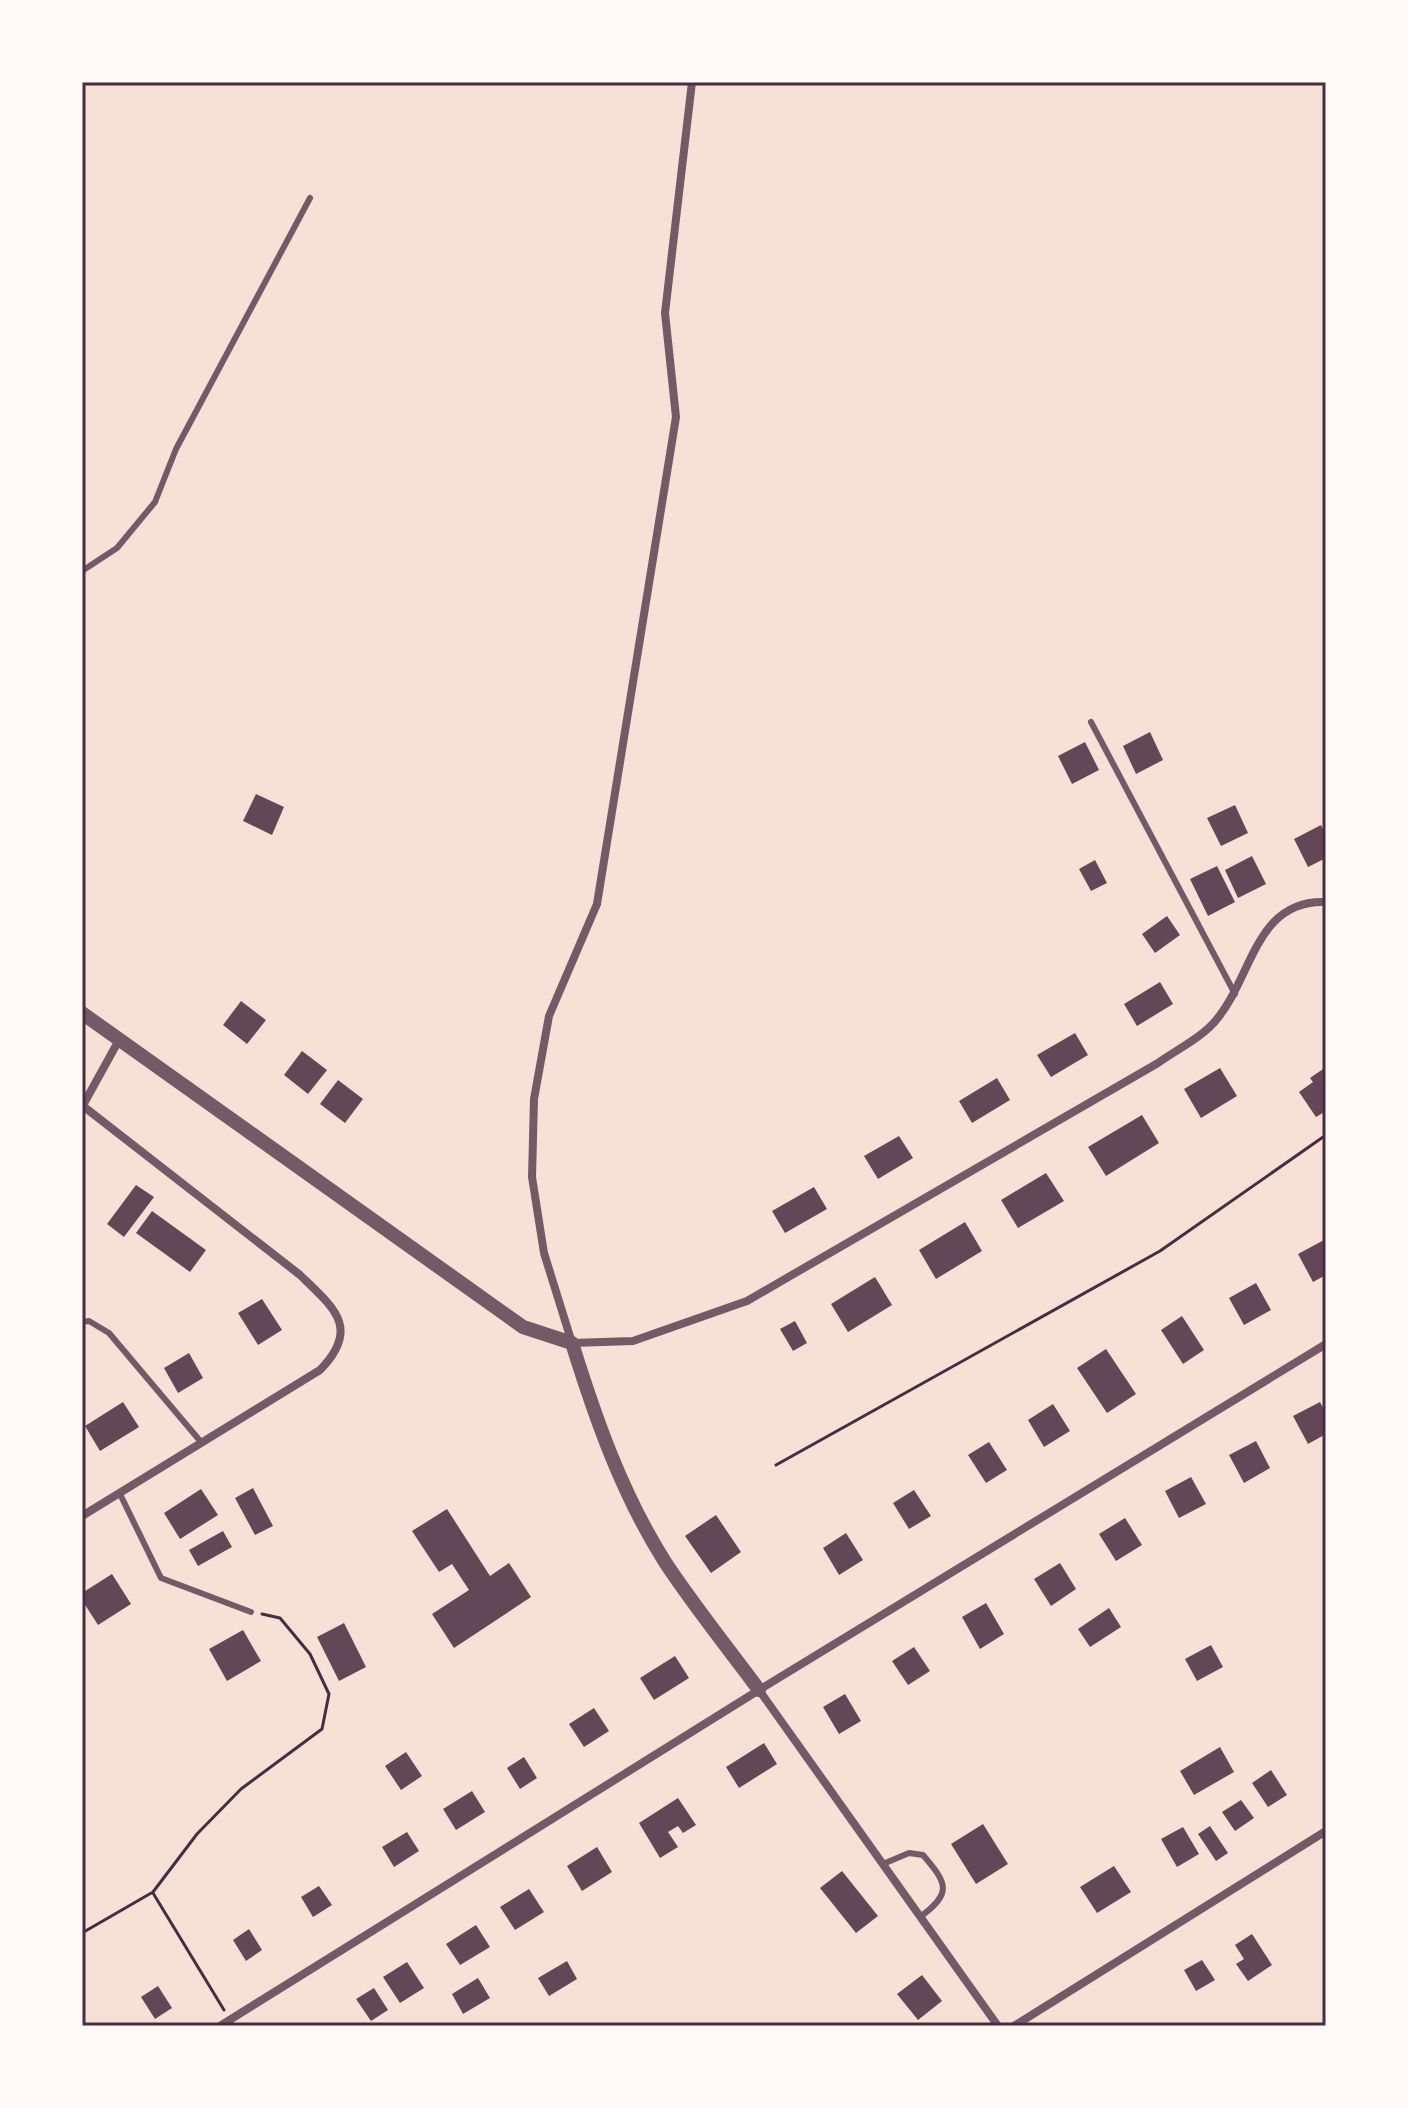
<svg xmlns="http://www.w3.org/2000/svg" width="1408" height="2108" viewBox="0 0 1408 2108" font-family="'Roboto Condensed',sans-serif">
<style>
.building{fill:#644757}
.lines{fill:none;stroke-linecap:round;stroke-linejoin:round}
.path{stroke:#4a2c40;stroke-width:3}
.service{stroke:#755966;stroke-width:6}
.minor{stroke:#755966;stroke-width:8}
.tertiary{stroke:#755966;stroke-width:14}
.neatline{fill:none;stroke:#4a2c40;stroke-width:3}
</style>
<rect width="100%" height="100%" fill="#f7e1d7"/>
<path class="building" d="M1150,732L1163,760L1136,774L1123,746Z
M1085,742L1099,770L1072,784L1058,756Z
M256,794L284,807L272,835L243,821Z
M1235,805L1248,833L1221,846L1207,818Z
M1321,825L1326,835V858L1308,867L1294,839Z
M1252,856L1266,884L1238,898L1225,870Z
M1095,860L1107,883L1091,891L1079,869Z
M1217,866L1235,902L1208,916L1190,879Z
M1167,916L1180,935L1155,953L1142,934Z
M1160,982L1173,1004L1137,1026L1124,1004Z
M241,1001L266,1020L247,1044L223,1025Z
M1075,1033L1088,1055L1051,1077L1037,1055Z
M302,1051L327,1070L308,1094L284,1075Z
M1326,1067V1111L1316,1117L1299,1092L1313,1082L1310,1078Z
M1220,1068L1237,1096L1201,1118L1184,1089Z
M997,1078L1010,1100L972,1123L959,1101Z
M338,1080L363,1099L345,1123L320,1104Z
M1142,1115L1159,1143L1106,1176L1088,1147Z
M899,1136L913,1158L878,1179L864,1156Z
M1046,1173L1064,1201L1018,1228L1001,1200Z
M136,1185L154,1197L124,1237L107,1224Z
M814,1187L827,1209L785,1233L772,1211Z
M152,1211L206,1250L190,1272L136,1233Z
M965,1222L982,1251L936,1279L919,1250Z
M1324,1240L1326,1275L1313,1282L1298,1254Z
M875,1277L892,1305L848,1332L831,1304Z
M1256,1283L1271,1310L1244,1325L1229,1298Z
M262,1299L282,1330L258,1345L238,1313Z
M1182,1316L1204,1350L1183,1364L1161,1330Z
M795,1321L807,1343L793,1351L780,1329Z
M1106,1349L1136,1394L1107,1413L1077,1368Z
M189,1353L203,1378L178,1393L164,1368Z
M123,1402L139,1427L100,1451L85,1426Z
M1320,1402L1326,1413V1434L1308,1444L1293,1416Z
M1053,1404L1070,1431L1044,1447L1028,1420Z
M1256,1441L1270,1468L1244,1483L1229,1455Z
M989,1442L1007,1470L986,1483L968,1455Z
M1191,1477L1206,1504L1179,1518L1165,1491Z
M253,1488L273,1526L255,1535L235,1498Z
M201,1489L218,1515L180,1539L164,1513Z
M914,1490L931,1516L909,1529L893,1503Z
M447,1509L490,1576L509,1563L531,1597L454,1648L432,1614L469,1590L452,1564L439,1572L412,1531Z
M716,1515L741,1552L711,1573L685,1536Z
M1125,1518L1142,1545L1116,1561L1099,1534Z
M223,1531L232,1547L198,1566L189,1550Z
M846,1533L863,1560L839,1575L823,1548Z
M1060,1563L1076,1589L1051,1606L1034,1579Z
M112,1574L131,1604L98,1625L82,1600V1593Z
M986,1603L1004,1634L980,1649L962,1617Z
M1109,1608L1121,1627L1090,1647L1078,1629Z
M344,1623L366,1667L339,1681L317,1637Z
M243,1630L261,1661L227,1681L209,1649Z
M1211,1645L1223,1667L1197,1681L1185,1659Z
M914,1647L930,1671L908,1685L892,1661Z
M675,1656L689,1678L654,1700L640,1678Z
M845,1694L861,1721L839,1734L823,1707Z
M594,1708L609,1731L584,1747L569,1724Z
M764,1743L777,1764L739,1788L726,1767Z
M1220,1747L1234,1772L1194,1795L1180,1771Z
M406,1752L422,1776L401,1790L385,1766Z
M524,1757L537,1778L520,1789L507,1768Z
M1271,1770L1287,1795L1268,1807L1252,1783Z
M472,1791L485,1812L456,1830L443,1809Z
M678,1798L696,1825L683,1833L678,1826L668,1832L678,1847L660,1858L639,1823Z
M1241,1800L1254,1818L1235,1831L1222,1812Z
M983,1824L1008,1864L976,1884L951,1844Z
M1210,1826L1228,1853L1216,1861L1198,1834Z
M1183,1827L1199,1854L1177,1867L1161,1839Z
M407,1832L419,1851L394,1867L382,1847Z
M597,1847L612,1872L582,1891L567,1866Z
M1114,1866L1131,1892L1097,1913L1080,1887Z
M842,1871L878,1916L856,1933L820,1888Z
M319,1886L332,1905L313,1917L301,1897Z
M529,1889L544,1912L515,1930L500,1907Z
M476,1925L490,1947L460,1965L446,1944Z
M249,1929L262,1950L246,1961L233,1940Z
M1252,1934L1272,1965L1248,1981L1236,1964L1244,1959L1235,1945Z
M1202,1960L1215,1980L1196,1991L1184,1970Z
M567,1961L577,1979L549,1996L538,1978Z
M407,1962L424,1988L400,2003L383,1977Z
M922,1975L942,2001L918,2020L897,1994Z
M478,1978L490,1998L463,2014L452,1994Z
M158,1986L172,2008L155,2019L141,1997Z
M374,1988L388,2010L371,2021L356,1999Z"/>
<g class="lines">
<path class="path" d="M776,1465L1160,1251L1326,1135
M153,1893L224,2010
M82,1933L153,1892L197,1834L241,1789L322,1729L329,1694L310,1654L280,1618L262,1614"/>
<path class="service" d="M82,571L117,548L155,502L176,449L310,198
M1091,722L1235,994
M82,1322L89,1321L109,1333L201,1442
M120,1494L161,1578L251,1612
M883,1864L909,1853L923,1855C947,1883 953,1893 920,1917"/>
<path class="minor" d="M692,82L665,313L676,417L597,904L549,1016L534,1099L532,1177L544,1253L572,1343L633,1341L747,1301L1158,1063C1176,1050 1203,1037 1217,1019C1253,975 1256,899 1326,902
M82,1107L119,1040
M82,1516L320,1370C361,1328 334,1308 300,1275L83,1106
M759,1690L998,2026
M220,2026L759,1690L1326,1344
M1014,2026L1326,1831"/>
<path class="tertiary" d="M82,1013L523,1327L572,1343C596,1420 622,1494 665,1562C694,1606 728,1648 759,1690"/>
</g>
<rect width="1408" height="2108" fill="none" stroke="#fffaf5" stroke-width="168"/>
<rect x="84" y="84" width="1240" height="1940" class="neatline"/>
</svg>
